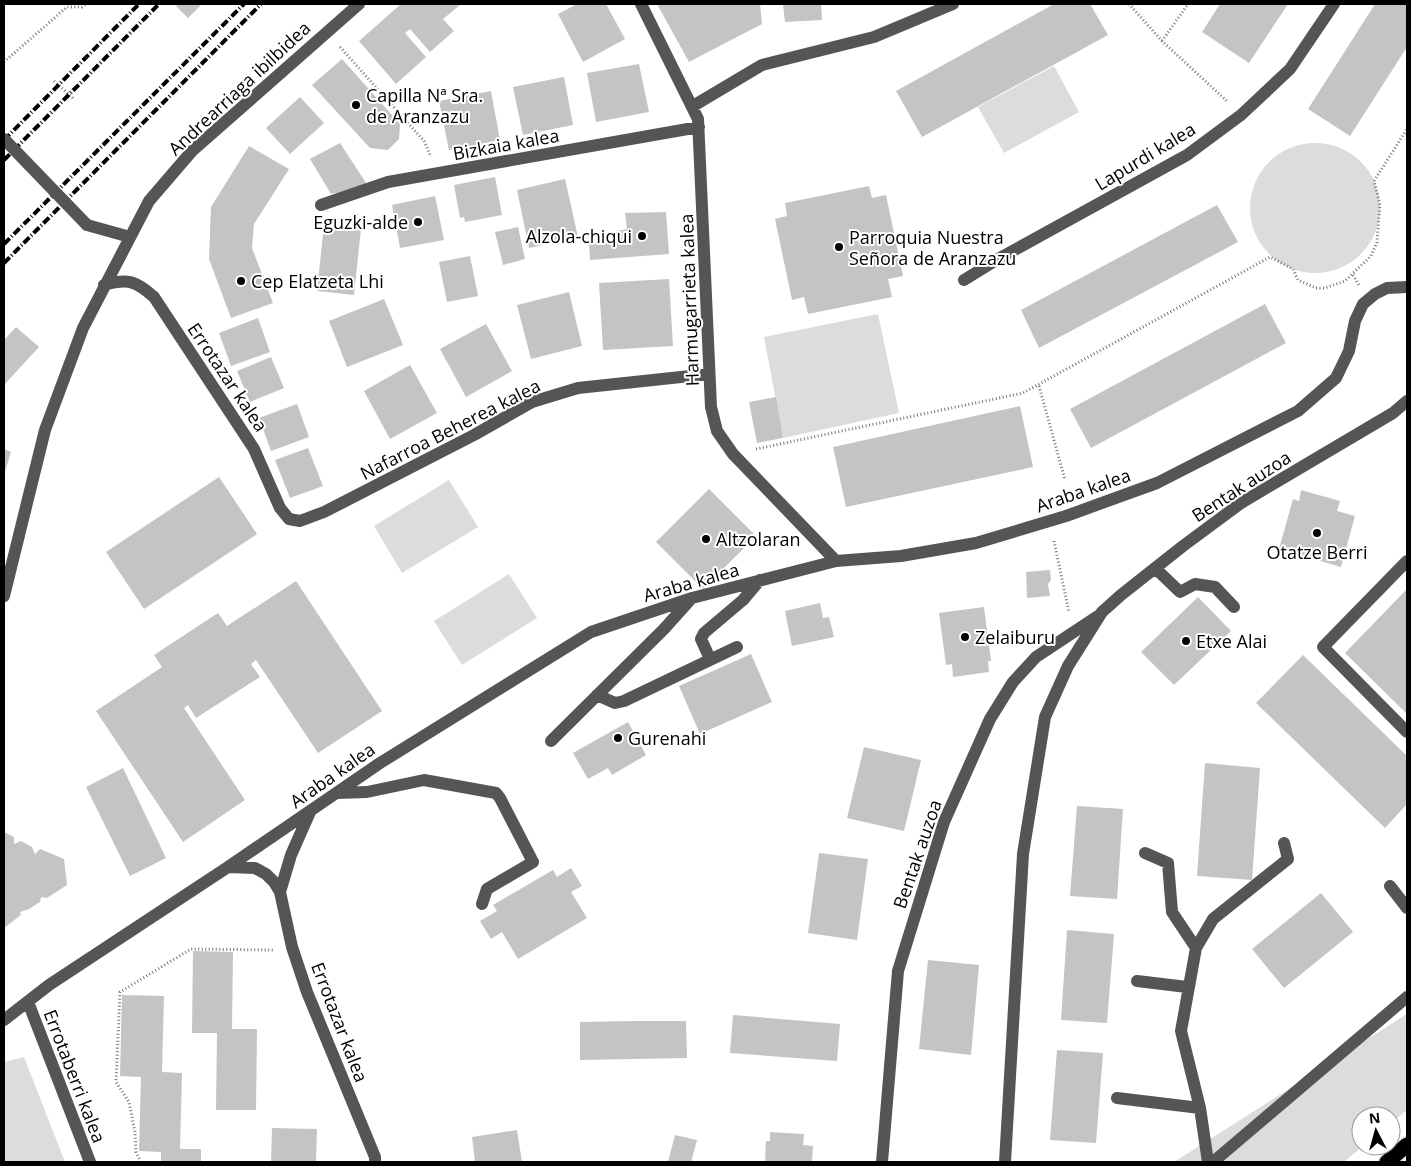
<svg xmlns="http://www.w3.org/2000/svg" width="1411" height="1166" viewBox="0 0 1411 1166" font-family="'Open Sans',sans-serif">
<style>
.green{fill:#dcdcdc}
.building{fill:#c4c4c4}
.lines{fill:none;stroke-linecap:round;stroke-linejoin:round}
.highway-casing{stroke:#dbdbdb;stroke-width:18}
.path{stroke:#777;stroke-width:3;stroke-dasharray:1 2.5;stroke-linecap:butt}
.minor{stroke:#555;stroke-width:12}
.highway{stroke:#000;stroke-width:15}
.rail{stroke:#000;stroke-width:4;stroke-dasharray:8 2.5 1 2.5;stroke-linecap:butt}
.minor-bridge{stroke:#555;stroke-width:12}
.poi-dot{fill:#000;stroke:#fff;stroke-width:2}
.labels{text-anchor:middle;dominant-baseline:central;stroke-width:4;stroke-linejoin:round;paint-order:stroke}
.street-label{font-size:18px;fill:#000;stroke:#fff}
.poi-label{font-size:18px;fill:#000;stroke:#fff;text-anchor:start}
</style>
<rect width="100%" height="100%" fill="#fff"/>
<path class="green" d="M1054,66L1079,112L1004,153L978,107Z
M1250 208a65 65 0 1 1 130 0a65 65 0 1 1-130 0Z
M878,314L899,413L783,438L764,337Z
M449,480L478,527L402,573L374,526Z
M509,574L537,618L462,665L434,621Z
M1407,1014V1110L1391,1123V1116H1361V1146H1363L1344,1162H1174Z
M24,1057L65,1162H4V1062Z"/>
<path class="building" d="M178,4H202L188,18L176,6Z
M401,4L460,5L443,19L454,31L430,52L410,29L405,33L426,57L396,84L359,41Z
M577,4H606L625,39L583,62L558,14Z
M657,4H760L762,24L689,62Z
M783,4H821L822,20L785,22Z
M1054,4H1090L1108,35L922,137L896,91Z
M1220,4H1288L1249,63L1202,32Z
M1375,4H1407V47L1350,136L1308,109Z
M342,59L400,124L399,139L388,150L370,148L312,85Z
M639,64L649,112L596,122L587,73Z
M564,77L573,125L523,135L513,87Z
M491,91L500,140L449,150L439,101Z
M300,97L324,123L290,154L266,128Z
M340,143L368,186L338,197L335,193L331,194L310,159Z
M249,146L289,169L254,224L252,248L273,303L231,318L209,259L211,207Z
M495,177L502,215L465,222L464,217L460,218L454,185Z
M565,179L578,237L529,248L517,190Z
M869,186L872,198L886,195L903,276L888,279L892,297L808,314L804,297L792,300L775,219L787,216L785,203Z
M435,196L444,240L400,248L392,205Z
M1217,205L1238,242L1039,348L1021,310Z
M666,212L669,254L590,260L589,244L618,242L617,231L627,229L625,213Z
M324,225L361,229L354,295L317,291Z
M518,227L525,259L503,265L495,232Z
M470,256L478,296L447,302L439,262Z
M669,279L673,346L603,350L599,283Z
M569,292L582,346L531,359L517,305Z
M384,299L403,345L347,367L329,321Z
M1265,304L1286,343L1091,448L1070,409Z
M258,318L270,352L231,366L219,333Z
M486,324L512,371L466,397L440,349Z
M16,327L39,347L4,385V340Z
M271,357L284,388L250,402L237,371Z
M410,365L437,413L390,439L364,391Z
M776,397L783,438L757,443L749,402Z
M297,404L309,437L271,451L259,418Z
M1020,406L1033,467L846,507L833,447Z
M308,448L323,486L290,498L275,460Z
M4,449L11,452L4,475Z
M219,477L257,534L144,609L106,552Z
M709,489L756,536L703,589L656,542Z
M1301,490L1340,501L1337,511L1355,516L1341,567L1279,549L1293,499L1299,501Z
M1050,570L1051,580L1048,584L1050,596L1027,598L1026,572Z
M296,581L382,711L318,753L256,660L251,664L260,677L196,718L188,705L184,708L245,800L183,842L96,711L162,667L154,655L218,613L227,626Z
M1407,589V714L1345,653Z
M1198,597L1231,631L1174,685L1141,652Z
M820,603L823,618L829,617L834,637L792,646L785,611Z
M984,607L991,661H988L989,672L953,677L952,664L946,665L939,613Z
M751,654L772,702L700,734L679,686Z
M1303,655L1407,756V804L1385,828L1256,703Z
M628,722L646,755L612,775L608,768L588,779L573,753Z
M864,747L921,760L904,831L847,818Z
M1205,763L1260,768L1252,880L1197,876Z
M123,768L166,858L130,876L86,787Z
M1077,806L1123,809L1117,899L1070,896Z
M4,832L14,837V844L21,841L32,847L35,854L40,849L64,859L67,885L47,898L41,897L40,902L29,909L20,912L21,915L4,928Z
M819,853L868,859L857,940L808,933Z
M571,868L582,886L571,892L587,918L518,959L502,932L491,939L480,921L497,911L493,905L553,870L557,877Z
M1321,893L1353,932L1284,988L1252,949Z
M1067,930L1114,934L1107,1023L1061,1020Z
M193,951L233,952L232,1029H257L256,1110H216L217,1033H192Z
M928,960L979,965L971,1055L919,1049Z
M122,995L164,996L162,1072L182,1073L180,1149H201V1162H161V1152L139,1151L141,1077L120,1076Z
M733,1015L840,1024L837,1061L730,1053Z
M633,1021H686L687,1058L580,1060V1022Z
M1057,1050L1103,1053L1096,1143L1050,1140Z
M272,1128L317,1129L316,1162H271Z
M517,1130L522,1162H475L472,1137Z
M770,1132L804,1134L803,1145L813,1146L812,1162H765L766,1141H770Z
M675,1135L697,1140L691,1162H668Z"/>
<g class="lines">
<defs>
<path id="highway" d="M1387,1162L1407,1145"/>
</defs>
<use href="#highway" class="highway-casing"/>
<path class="path" d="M1129,4L1162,41L1228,102
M1162,41L1188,4
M340,47L424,141L431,157
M4,62L67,7H82L86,4
M54,81L74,99
M1353,275L1359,285
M1039,386L1065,480
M756,449L1023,393L1270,257L1293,269L1298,280L1316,288H1325L1345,281L1371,256L1377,242L1380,205L1374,181L1407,129
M1054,541L1069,612
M141,1162L136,1152L135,1132L129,1102L116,1082L120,992L191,949L275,950"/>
<path class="minor" d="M641,4L698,119L711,407L717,431L733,454L836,561
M693,106L762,65L874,37L953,4
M321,205L388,182L699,127
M87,225L130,237
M964,280L998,259L1187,155L1241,115L1290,69L1334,4
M104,285C128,278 136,281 154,297L254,449L280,508L289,519L300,521L324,512L474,435L532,402L578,388L709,374
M1407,561L1323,647L1407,732
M1155,568L1180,592L1195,584L1215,587L1234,607
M4,596L45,430L83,328L149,201L192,151L359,4
M710,659L701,639L704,633L743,600L760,580
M597,695L615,703L624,701L737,647
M551,741L664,629L690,600
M337,793L367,792L424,780L496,793L500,798L533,862L487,889L482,904
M1145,853L1168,863L1172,912L1196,948
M228,867L255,868L266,874L274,882L280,892L292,947L307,992L375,1157V1162
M1390,886L1407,908
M280,892L291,855L310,812
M1137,981L1187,987
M28,1002L90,1162
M4,1020L49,985L228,867L380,763L591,632L692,598L836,561L901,556L976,543L1066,516L1157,483L1298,411L1336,378L1349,351L1355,321L1363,304L1375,294L1387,288L1407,287
M1117,1098L1200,1108
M882,1162L898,971L944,822L990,719L1013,682L1036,657L1098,616
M1005,1162L1023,854L1045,717L1068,666L1102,612L1121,595L1183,546L1241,503L1393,413L1407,401
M1208,1162L1200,1108L1181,1031L1196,948L1213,919L1288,859L1284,843
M1213,1162L1407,997"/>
<use href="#highway" class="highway"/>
<path class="rail" d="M4,140L139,4
M4,160L159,4
M4,244L244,4
M4,263L261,4"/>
<path class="minor-bridge" d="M4,139L87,225"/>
</g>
<g class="poi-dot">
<circle cx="356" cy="105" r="5"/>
<circle cx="418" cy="222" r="5"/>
<circle cx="642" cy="236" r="5"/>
<circle cx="839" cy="247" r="5"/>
<circle cx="241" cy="281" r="5"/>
<circle cx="1317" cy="533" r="5"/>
<circle cx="706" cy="539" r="5"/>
<circle cx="965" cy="637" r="5"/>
<circle cx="1186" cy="641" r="5"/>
<circle cx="618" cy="738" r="5"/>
</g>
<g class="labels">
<g class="street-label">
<text transform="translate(239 88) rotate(-43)">Andrearriaga ibilbidea</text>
<text transform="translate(506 144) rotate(-10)">Bizkaia kalea</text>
<text transform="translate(1145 156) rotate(-31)">Lapurdi kalea</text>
<text transform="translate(689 300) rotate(-92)">Harmugarrieta kalea</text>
<text transform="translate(228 377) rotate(56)">Errotazar kalea</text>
<text transform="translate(450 429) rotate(-27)">Nafarroa Beherea kalea</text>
<text transform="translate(1241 486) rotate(-33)">Bentak auzoa</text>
<text transform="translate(1083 490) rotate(-19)">Araba kalea</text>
<text transform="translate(691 582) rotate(-16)">Araba kalea</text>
<text transform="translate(332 775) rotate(-35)">Araba kalea</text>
<text transform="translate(917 854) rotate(-71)">Bentak auzoa</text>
<text transform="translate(340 1022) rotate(69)">Errotazar kalea</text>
<text transform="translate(75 1076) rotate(69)">Errotaberri kalea</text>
</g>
<g class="poi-label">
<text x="366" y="95">Capilla Nª Sra.<tspan x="366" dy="21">de Aranzazu</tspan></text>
<text x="408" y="222" text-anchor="end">Eguzki-alde</text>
<text x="632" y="236" text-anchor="end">Alzola-chiqui</text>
<text x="849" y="237">Parroquia Nuestra<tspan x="849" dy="21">Señora de Aranzazu</tspan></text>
<text x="251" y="281">Cep Elatzeta Lhi</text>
<text x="716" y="539">Altzolaran</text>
<text x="1317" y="552" text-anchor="middle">Otatze Berri</text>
<text x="975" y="637">Zelaiburu</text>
<text x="1196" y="641">Etxe Alai</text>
<text x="628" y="738">Gurenahi</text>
</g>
</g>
<rect width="1411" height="1166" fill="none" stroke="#000000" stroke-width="10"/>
<g transform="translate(1376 1131) rotate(354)"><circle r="24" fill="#ffffff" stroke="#999999"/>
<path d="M0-4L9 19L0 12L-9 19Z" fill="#000000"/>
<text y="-8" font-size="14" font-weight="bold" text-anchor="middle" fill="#000000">N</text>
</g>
</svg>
